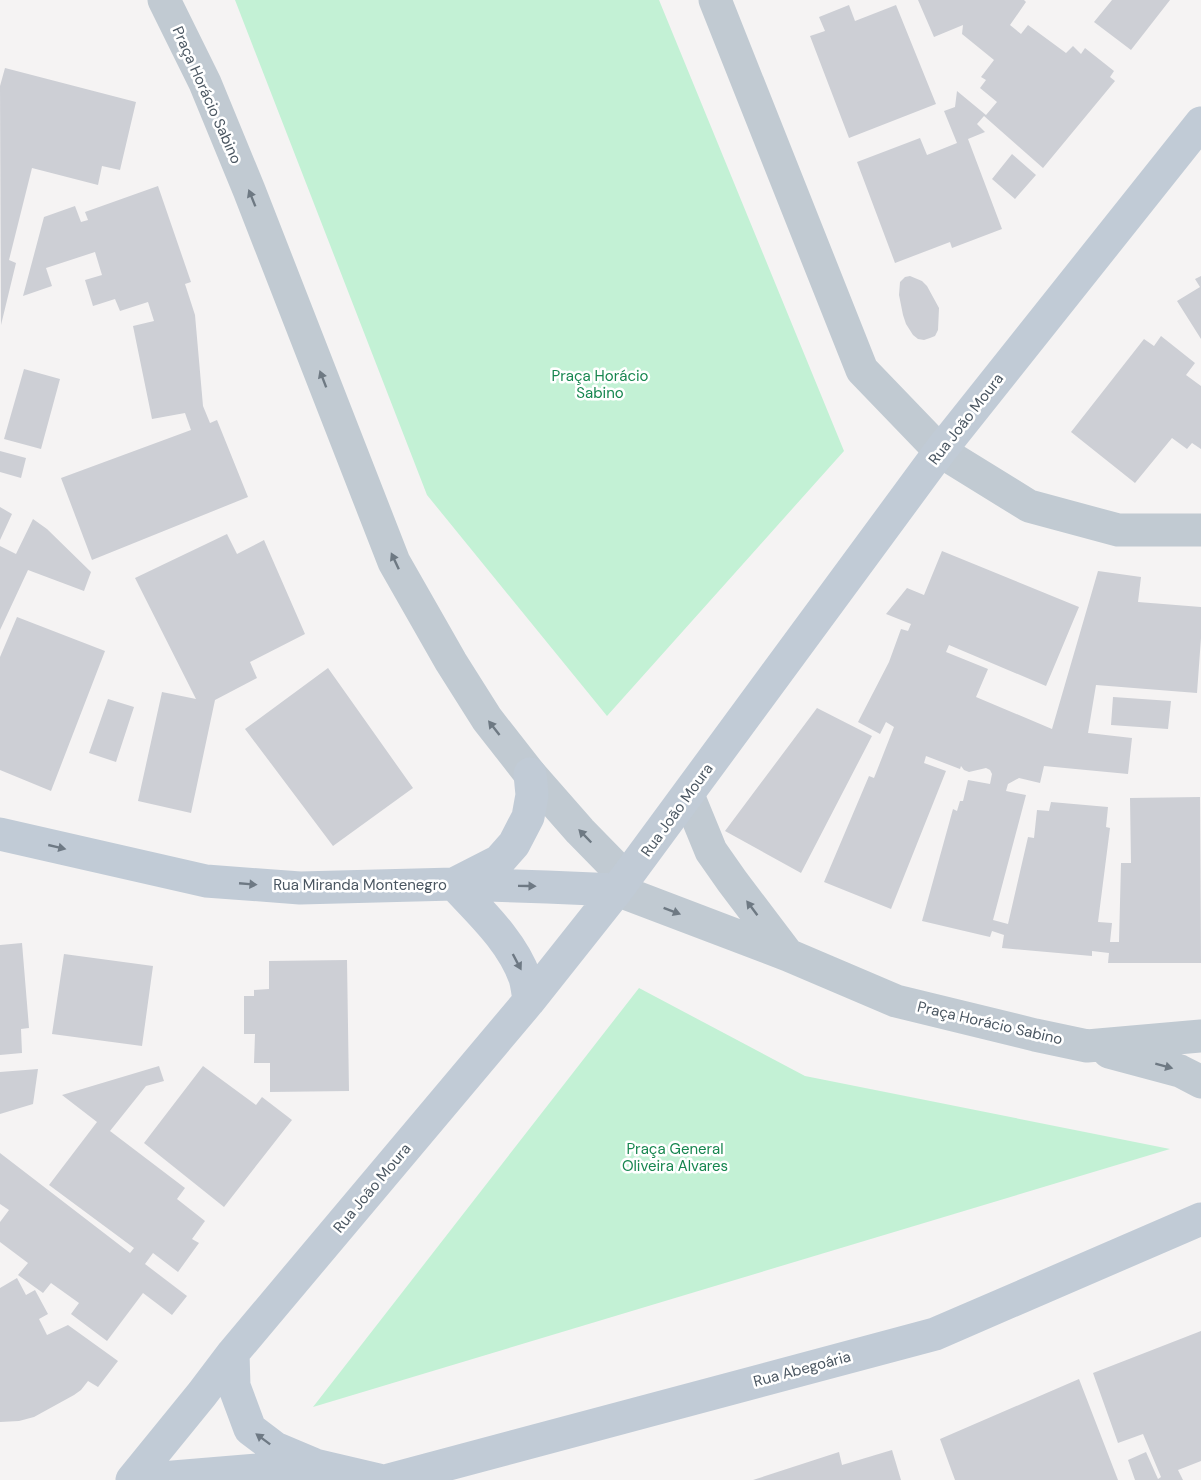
<svg xmlns="http://www.w3.org/2000/svg" width="1201" height="1480" viewBox="0 0 1201 1480" font-family="'DM Sans',sans-serif">
<style>
.green{fill:#c3f1d5}
.building{fill:#cdcfd5}
.lines{fill:none;stroke-linecap:round;stroke-linejoin:round}
.street{stroke:#c1cad2;stroke-width:33}
.secondary{stroke:#c1cbd6;stroke-width:33}
.oneway{fill:#6e7983}
.oneway2{fill:#6e7984}
.labels{text-anchor:middle;dominant-baseline:central;stroke-width:5;stroke-linejoin:round;paint-order:stroke}
.street-label{font-size:15px;fill:#4a5661;stroke:#fff}
.park-label{font-size:15px;fill:#17864f;stroke:#fff}
</style>
<rect width="100%" height="100%" fill="#f5f3f3"/>
<path class="green" d="M235,0H659L844,451L607,716L427,495Z
M639,988L805,1076L1170,1149L313,1407Z"/>
<path class="building" d="M918,0H1024L1026,2L1010,25L1021,34L1028,25L1066,53L1073,46L1081,54L1085,48L1114,71L1110,77L1115,81L1043,168L984,116L977,124L985,132L968,139L1002,229L952,248L950,242L895,263L857,162L920,138L927,155L957,143L944,111L955,107L957,91L986,115L997,102L980,88L986,80L981,77L994,60L962,34L963,25L934,37Z
M1112,0H1170L1131,50L1094,22Z
M849,5L855,21L896,5L936,104L849,138L810,36L825,31L819,17Z
M5,68L136,102L120,170L102,166L98,185L32,168L9,260L16,263L1,325L0,86Z
M1012,154L1036,175L1015,199L992,179Z
M158,186L191,282L185,284L195,315L203,406L210,423L217,420L248,497L92,560L61,478L191,430L185,413L152,419L133,326L154,321L148,302L120,311L115,299L93,306L85,280L102,275L95,252L46,268L52,286L23,296L44,217L75,206L81,222L88,220L85,212Z
M910,276L922,281L927,286L939,308L938,330L935,336L930,338L924,340L918,339L913,335L906,324L903,315L899,295L900,282L905,277Z
M1201,276V339L1177,301L1200,287L1195,279Z
M1161,336L1195,363L1186,375L1201,386V449L1192,443L1187,449L1172,438L1135,483L1071,432L1144,339L1154,346Z
M24,369L60,379L41,449L4,439Z
M0,451L26,458L21,478L0,472Z
M0,507L12,514L0,540Z
M33,519L47,529L91,572L84,591L28,570L0,630V546L16,554Z
M227,534L237,554L264,540L305,634L250,662L257,678L215,700L191,813L138,801L162,692L196,699L135,578Z
M942,551L1079,607L1046,686L949,645L946,652L988,669L976,697L1052,729L1098,571L1141,577L1138,602L1201,607V638L1197,693L1096,685L1088,733L1132,738L1128,774L1044,766L1040,783L1019,778L1008,784L1006,791L1026,795L993,920L1008,924L1028,837L1034,838L1037,810L1049,811L1051,802L1108,807L1106,827L1110,828L1098,922L1112,923L1110,942H1119L1121,863H1131L1130,798L1200,797L1201,963H1108L1109,953L1092,951V956L1002,948L1004,935L992,931L990,937L922,921L953,809L957,811L960,801H963L968,780L990,784L992,774L990,770L986,768L969,772L964,770L961,766L960,769L926,756L924,763L946,771L891,909L824,882L869,776L874,778L894,727L886,722L880,734L858,722L889,662L901,629L908,631L911,624L886,614L907,588L924,595Z
M17,617L105,651L51,791L0,770V657Z
M328,668L413,788L333,846L245,729Z
M1113,697L1171,701L1168,729L1111,725Z
M108,699L134,707L116,762L89,753Z
M817,708L872,736L801,873L725,831Z
M22,943L29,1028L21,1029L22,1053L0,1055V945Z
M64,954L153,966L142,1046L52,1034Z
M347,960L349,1091L270,1092V1063H254L255,1034H244V996H254V990L269,989V961Z
M159,1066L164,1081L146,1086L110,1131L185,1188L177,1199L205,1221L192,1239L199,1243L178,1272L153,1253L145,1264L187,1296L172,1315L143,1293L107,1341L71,1314L79,1303L51,1283L43,1293L18,1275L28,1263L0,1242V1222L9,1210L0,1204V1153L130,1253L134,1248L49,1185L97,1122L62,1095Z
M203,1066L256,1105L262,1097L292,1120L224,1207L144,1143Z
M38,1069L33,1104L0,1114V1072Z
M17,1278L26,1295L35,1290L48,1314L39,1319L47,1335L68,1325L118,1361L98,1387L88,1381L81,1390L74,1395L34,1417L19,1421L0,1422V1288Z
M1201,1331V1461L1178,1470L1183,1480H1135L1128,1460L1146,1452L1158,1479L1161,1477L1143,1434L1118,1443L1093,1373Z
M1079,1379L1118,1480H955L940,1439Z
M892,1450L901,1480H753L839,1452L842,1465Z"/>
<g class="lines">
<path class="street" d="M164,0L205,83L249,190L394,562L451,662L487,719L530,774L580,831L626,878
M715,0L862,370L940,451L1029,506L1118,530H1201
M688,795L711,851L732,881L788,955
M617,890L788,955L896,1001L1035,1035L1087,1046L1201,1036
M1109,1052L1180,1071L1201,1082"/>
<path class="secondary" d="M0,834L206,881L300,888L454,884L547,887L617,890
M529,1001C528,993 527,985 525,978C512,941 480,912 454,884L499,861L514,844L528,817L532,795L530,774
M233,1353L234,1386L250,1429L275,1448L313,1464
M132,1480L202,1394L233,1353L529,1001L617,890L940,451L1201,123
M137,1480L315,1465L379,1480
M389,1480L935,1334L1201,1219"/>
</g>
<defs><path id="oneway-solid" d="M-6-.8H1V-3.2L6.5 0L1 3.2V.8H-6Z" transform="scale(1.5)"/></defs>
<g class="oneway">
<use href="#oneway-solid" transform="translate(252 198) rotate(-112)"/>
<use href="#oneway-solid" transform="translate(323 379) rotate(-111)"/>
<use href="#oneway-solid" transform="translate(395 561) rotate(-115)"/>
<use href="#oneway-solid" transform="translate(494 728) rotate(-128)"/>
<use href="#oneway-solid" transform="translate(585 836) rotate(-134)"/>
<use href="#oneway-solid" transform="translate(752 908) rotate(-127)"/>
<use href="#oneway-solid" transform="translate(672 911) rotate(21)"/>
<use href="#oneway-solid" transform="translate(1164 1066) rotate(15)"/>
</g>
<g class="oneway2">
<use href="#oneway-solid" transform="translate(57 847) rotate(13)"/>
<use href="#oneway-solid" transform="translate(248 884) rotate(5)"/>
<use href="#oneway-solid" transform="translate(527 886) rotate(1)"/>
<use href="#oneway-solid" transform="translate(517 962) rotate(62)"/>
<use href="#oneway-solid" transform="translate(263 1439) rotate(-143)"/>
</g>
<g class="labels">
<g class="street-label">
<text transform="translate(207 95) rotate(66)">Praça Horácio Sabino</text>
<text transform="translate(966 419) rotate(-52)">Rua João Moura</text>
<text transform="translate(677 810) rotate(-54)">Rua João Moura</text>
<text x="360" y="885">Rua Miranda Montenegro</text>
<text transform="translate(990 1023) rotate(13)">Praça Horácio Sabino</text>
<text transform="translate(372 1188) rotate(-50)">Rua João Moura</text>
<text transform="translate(802 1369) rotate(-15)">Rua Abegoária</text>
</g>
<g class="park-label">
<text x="600" y="376">Praça Horácio<tspan x="600" dy="17">Sabino</tspan></text>
<text x="675" y="1149">Praça General<tspan x="675" dy="17">Oliveira Alvares</tspan></text>
</g>
</g>
</svg>
